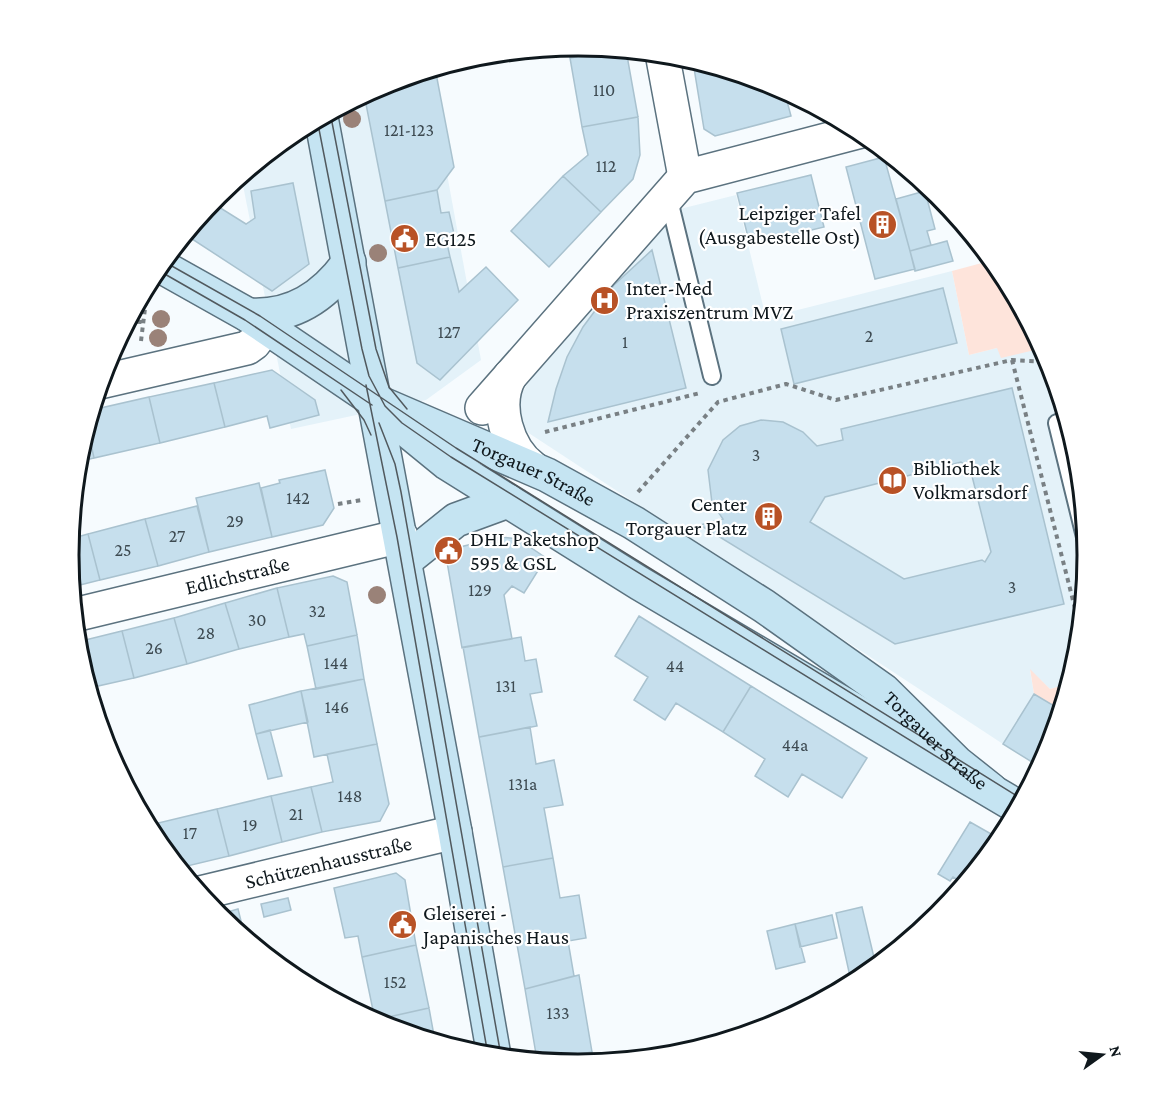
<svg xmlns="http://www.w3.org/2000/svg" width="1156" height="1109" viewBox="0 0 1156 1109" font-family="'Crimson Pro',serif">
<style>
.built{fill:#e4f2f9}
.green{fill:#fee4db}
.building{fill:#c6dfed;stroke:#a9c2cf;stroke-width:1.5;fill-rule:evenodd}
.lines{fill:none;stroke-linecap:round;stroke-linejoin:round}
.lane-casing{stroke:#5b727f;stroke-width:20}
.street-casing{stroke:#5b727f;stroke-width:36}
.secondary-casing{stroke:#5b727f;stroke-width:36}
.path{stroke:#798084;stroke-width:4;stroke-dasharray:4.5 4.5;stroke-linecap:butt}
.lane{stroke:#fff;stroke-width:16}
.street{stroke:#fff;stroke-width:33}
.secondary{stroke:#c5e4f2;stroke-width:33}
.tram{stroke:#51595e;stroke-width:1.5}
.tree{fill:#9a8278}
.labels{text-anchor:middle;dominant-baseline:central;stroke-width:4.5;stroke-linejoin:round;paint-order:stroke}
.number-label{font-size:18px;fill:#3d4a51}
.poi-label{font-size:21px;fill:#0f181d;stroke:#fff;text-anchor:start}
.street-label{font-size:21px;fill:#0f181d;stroke:#fff}
.rim{fill:none;stroke:#0f181d;stroke-width:3}
</style>
<rect width="100%" height="100%" fill="#f6fbfe"/>
<path class="built" d="M428,70L481,360L426,400L291,429L241,175L295,131L383,84Z
M736,195L766,318L952,271L969,355L997,348H1043L1049,360L1078,455L1087,555L1078,654L1068,684L1050,689L1030,670L1034,694L1003,744L521,428L516,405L536,367L672,211Z"/>
<path class="green" d="M993,260L1002,272L1043,348L1001,358L997,348L969,355L952,271Z
M1030,669L1050,689L1068,684L1061,710L1034,694Z"/>
<path class="building" d="M578,45L620,49L570,58L568,46Z
M620,49L626,50L638,117L582,127L570,58Z
M693,59L712,65L694,68Z
M712,65L784,90L791,116L715,136L704,129L694,68Z
M435,68L454,167L437,190L385,201L364,94L383,84Z
M638,117L640,155L633,179L601,212L563,176L588,155L582,127Z
M884,157L915,269L875,279L846,167Z
M811,175L824,227L750,245L737,193Z
M563,176L601,212L549,267L511,231Z
M293,183L309,264L272,291L189,237L211,202L246,224L255,218L251,191Z
M437,190L441,213L449,212L455,238L446,239L450,257L398,268L385,201Z
M925,191L935,229L927,231L931,245L910,251L896,199Z
M208,206L189,237L185,234Z
M947,241L953,261L915,271L910,251Z
M652,250L686,388L548,422L556,389L567,357L583,327L614,285Z
M450,257L459,292L486,267L518,300L440,380L417,363L398,268Z
M943,288L957,343L794,384L781,329Z
M272,370L315,400L319,415L270,428L267,416L225,427L214,383Z
M214,383L225,427L160,443L149,397Z
M1012,388L1064,604L895,644L700,525L723,519L712,503L708,470L723,440L740,426L761,420L783,422L803,432L817,446L843,440L841,429ZM961,462L970,468L991,552L985,562L982,560L904,579L810,522L825,497Z
M149,397L160,443L94,458L87,426L92,410Z
M87,426L94,458L78,462V455Z
M325,470L334,508L323,525L272,537L261,488L280,483L279,480Z
M259,483L272,537L209,552L196,498Z
M197,506L209,552L158,566L145,519Z
M145,519L158,566L100,580L88,534Z
M88,534L100,580L72,587L70,539Z
M501,537L518,539L546,558L524,593L512,586L504,595L512,639L462,648L447,562L456,548Z
M333,576L347,582L357,635L307,646L304,634L289,637L277,588Z
M277,588L289,637L239,649L225,603Z
M225,603L239,649L187,664L174,618Z
M639,616L751,686L723,732L676,703L665,720L634,700L648,677L615,656Z
M174,618L187,664L134,678L122,631Z
M122,631L134,678L89,688L77,642Z
M357,635L364,679L316,689L307,646Z
M521,637L525,661L536,659L542,692L530,694L537,726L479,737L463,647Z
M364,679L377,744L314,757L301,691Z
M751,686L867,758L842,798L802,774L788,797L755,776L765,759L723,732Z
M301,691L308,722L256,734L249,705Z
M1034,694L1061,710L1049,750L1040,767L1003,744Z
M530,727L536,764L554,760L563,805L544,808L553,858L503,867L479,737Z
M270,730L282,776L268,779L256,734Z
M377,744L389,804L380,821L322,832L311,787L333,782L327,754Z
M311,787L322,832L282,842L271,796Z
M271,796L282,842L229,856L217,809Z
M217,809L229,856L179,868L159,843L154,824Z
M970,822L1000,839L960,888L958,887L962,882L953,877L950,881L938,874Z
M154,824L159,843L148,825Z
M553,858L560,898L579,895L586,938L568,941L574,976L525,989L503,867Z
M396,873L405,880L416,945L362,957L358,936L345,938L334,888Z
M288,898L291,910L264,917L261,904Z
M862,907L876,966L861,978L851,981L836,913Z
M238,909L245,937L217,915Z
M832,915L837,938L800,947L795,924Z
M795,924L805,962L776,969L767,931Z
M416,945L429,1008L375,1020L362,957Z
M579,975L592,1052L537,1060L525,989Z
M429,1008L435,1041L375,1021V1020Z
M724,1034L725,1040L686,1052L702,1046L701,1040Z
M592,1052L593,1062L545,1061Z"/>
<g class="lines">
<defs>
<path id="lane" d="M668,196L712,376
M1057,423L1086,541"/>
<g id="street">
<path d="M662,53L685,177"/>
<path d="M510,376C494,405 507,449 533,468"/>
<path d="M100,382L247,348L254,343L266,327"/>
<path d="M482,408L685,177L861,131"/>
<path id="s1" d="M74,615L401,536"/>
<path id="s2" d="M200,893L455,832"/>
</g>
<g id="secondary">
<path d="M321,117L455,832L494,1056"/>
<path id="s3" d="M159,265L248,315L375,401L547,475L634,523L764,606L884,691L957,763L991,790"/>
<path d="M248,315C292,318 324,297 349,262"/>
<path d="M398,423L447,463L639,583L1018,807"/>
<path d="M405,561L456,520L508,501"/>
</g>
</defs>
<use href="#lane" class="lane-casing"/>
<use href="#street" class="street-casing"/>
<use href="#secondary" class="secondary-casing"/>
<path class="path" d="M128,321L142,322
M141,341L147,292
M1012,360L1080,628
M545,432L700,393
M638,492L718,402L786,384L836,400L1012,360L1050,362
M338,504L362,500"/>
<use href="#lane" class="lane"/>
<use href="#street" class="street"/>
<use href="#secondary" class="secondary"/>
<path class="tram" d="M330,112L376,349L389,387L407,409
M317,119L362,349L369,376L385,406L402,423L451,457L968,776
M163,261L260,316L456,448L1022,799
M156,269L245,320L372,405
M366,385L397,537L488,1055
M341,390L364,420L371,435
M379,423L395,464L401,492L501,1056"/>
</g>
<g class="tree">
<circle cx="352" cy="119" r="9"/>
<circle cx="378" cy="253" r="9"/>
<circle cx="161" cy="319" r="9"/>
<circle cx="158" cy="338" r="9"/>
<circle cx="377" cy="595" r="9"/>
</g>
<defs>
<symbol id="building-disc" viewBox="-11 -11 22 22"><circle r="9.5" fill="#b85226" stroke="#fff"/><path d="M-4-6H4V6H1V3H-1V6H-4ZM-2.5-4.3h1.7v1.8h-1.7ZM.8-4.3h1.7v1.8H.8ZM-2.5-1h1.7V.8h-1.7ZM.8-1h1.7V.8H.8Z" fill="#fff"/></symbol>
<symbol id="civic-disc" viewBox="-11 -11 22 22"><circle r="9.5" fill="#b85226" stroke="#fff"/><path d="M-.6-6.5H3V-4.5H.6V-3L4-1V1h2V6H-6V1h2V-1L-.6-3ZM-1.2 2.5V6h2.4V2.5Z" fill="#fff"/></symbol>
<symbol id="hospital-disc" viewBox="-11 -11 22 22"><circle r="9.5" fill="#b85226" stroke="#fff"/><path d="M-5-5h3v3.5h4V-5h3V5h-3V1.5h-4V5h-3Z" fill="#fff"/></symbol>
<symbol id="library-disc" viewBox="-11 -11 22 22"><circle r="9.5" fill="#b85226" stroke="#fff"/><path d="M-6-4Q-3-5.5-.7-3.5V5Q-3 3-6 4ZM6-4Q3-5.5 .7-3.5V5Q3 3 6 4Z" fill="#fff"/></symbol>
</defs>
<g fill-rule="evenodd">
<use href="#building-disc" x="866" y="208" width="33" height="33"/>
<use href="#civic-disc" x="388" y="222" width="33" height="33"/>
<use href="#hospital-disc" x="588" y="284" width="33" height="33"/>
<use href="#library-disc" x="876" y="464" width="33" height="33"/>
<use href="#building-disc" x="752" y="500" width="33" height="33"/>
<use href="#civic-disc" x="432" y="534" width="33" height="33"/>
<use href="#civic-disc" x="386" y="908" width="33" height="33"/>
</g>
<g class="labels">
<g class="number-label">
<text x="604" y="90">110</text>
<text x="409" y="130">121-123</text>
<text x="606" y="166">112</text>
<text x="449" y="332">127</text>
<text x="869" y="336">2</text>
<text x="625" y="342">1</text>
<text x="756" y="455">3</text>
<text x="298" y="498">142</text>
<text x="235" y="521">29</text>
<text x="177" y="536">27</text>
<text x="123" y="550">25</text>
<text x="1012" y="587">3</text>
<text x="480" y="590">129</text>
<text x="317" y="611">32</text>
<text x="257" y="620">30</text>
<text x="206" y="633">28</text>
<text x="154" y="648">26</text>
<text x="336" y="663">144</text>
<text x="675" y="666">44</text>
<text x="506" y="686">131</text>
<text x="337" y="707">146</text>
<text x="795" y="745">44a</text>
<text x="523" y="784">131a</text>
<text x="350" y="796">148</text>
<text x="296" y="814">21</text>
<text x="250" y="825">19</text>
<text x="190" y="833">17</text>
<text x="395" y="982">152</text>
<text x="558" y="1013">133</text>
</g>
<g class="poi-label">
<text x="861" y="213" text-anchor="end">Leipziger Tafel<tspan x="861" dy="24">(Ausgabestelle Ost)</tspan></text>
<text x="425" y="239">EG125</text>
<text x="626" y="288">Inter-Med<tspan x="626" dy="24">Praxiszentrum MVZ</tspan></text>
<text x="913" y="468">Bibliothek<tspan x="913" dy="24">Volkmarsdorf</tspan></text>
<text x="747" y="504" text-anchor="end">Center<tspan x="747" dy="24">Torgauer Platz</tspan></text>
<text x="470" y="539">DHL Paketshop<tspan x="470" dy="24">595 &amp; GSL</tspan></text>
<text x="423" y="913">Gleiserei -<tspan x="423" dy="24">Japanisches Haus</tspan></text>
</g>
<g class="street-label">
<text stroke="none"><textPath href="#s3" startOffset="429">Torgauer Straße</textPath></text>
<text stroke="none"><textPath href="#s1" startOffset="168">Edlichstraße</textPath></text>
<text stroke="none"><textPath href="#s3" startOffset="915">Torgauer Straße</textPath></text>
<text stroke="none"><textPath href="#s2" startOffset="132">Schützenhausstraße</textPath></text>
</g>
</g>
<path d="M0 0H1156V1109H0ZM79 555a499 499 0 1 1 998 0a499 499 0 1 1-998 0Z" fill="#fff" fill-rule="evenodd"/>
<path class="rim" d="M79 555a499 499 0 1 1 998 0a499 499 0 1 1-998 0Z"/>
<g transform="translate(1102 1055) rotate(75)" stroke="#ffffff" stroke-width="4.5" paint-order="stroke">
<path d="M0-4.5L10 22L0 15L-10 22Z" fill="#0f181d"/>
<text y="-9" font-size="16" font-weight="bold" text-anchor="middle" fill="#0f181d">N</text>
</g>
</svg>
